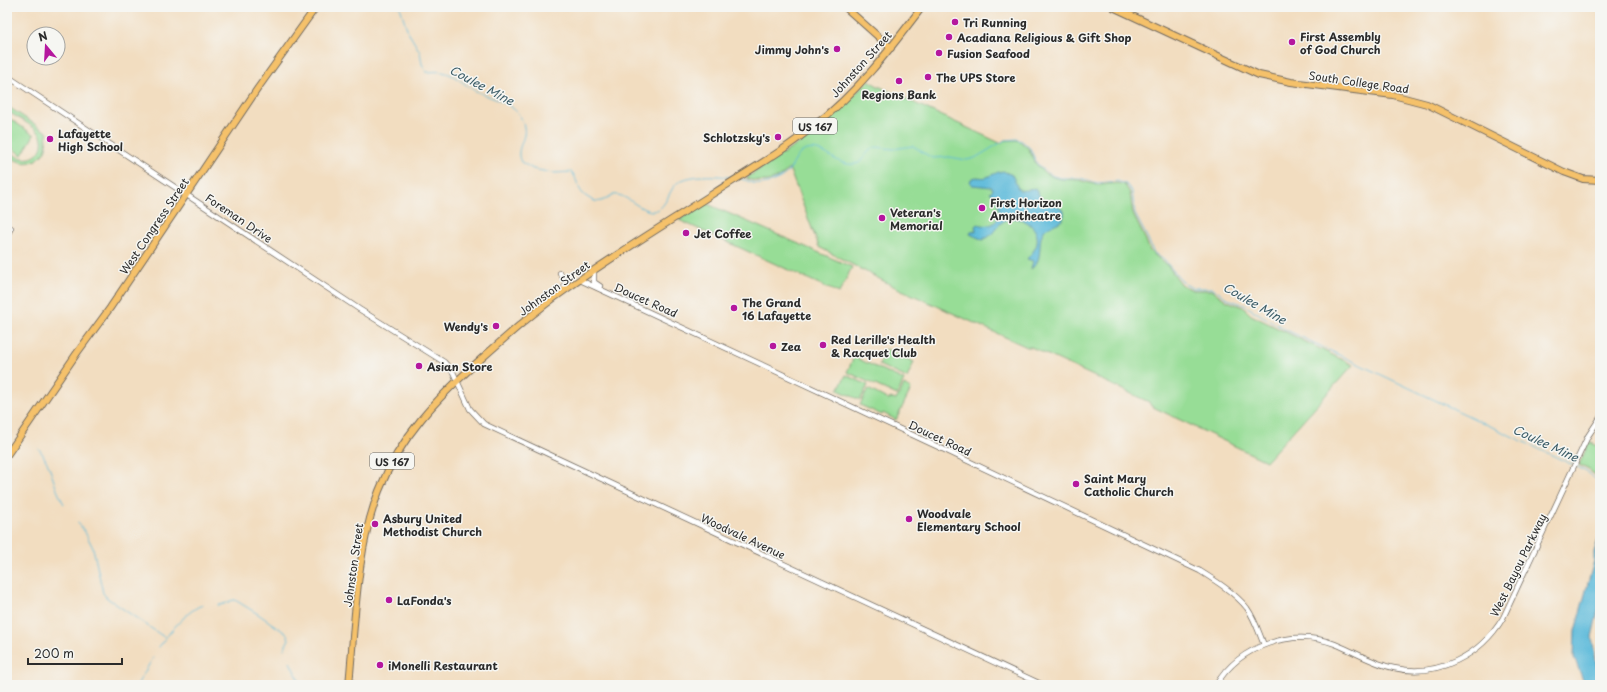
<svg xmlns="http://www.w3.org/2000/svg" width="1607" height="692" viewBox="0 0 1607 692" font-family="'Playpen Sans',sans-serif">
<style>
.green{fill:#97dd96;stroke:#618460}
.water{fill:#5cbada;stroke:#447282}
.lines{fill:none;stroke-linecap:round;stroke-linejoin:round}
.stream{stroke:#5cbada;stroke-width:1}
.minor-casing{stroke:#71695f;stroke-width:6}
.major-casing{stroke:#71695f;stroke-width:8}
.minor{stroke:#fff;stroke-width:4.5}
.major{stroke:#f5c16b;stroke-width:6}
.poi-dot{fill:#b5179e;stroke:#f6f6f2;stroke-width:1.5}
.labels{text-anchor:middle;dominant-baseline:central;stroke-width:3;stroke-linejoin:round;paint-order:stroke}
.shield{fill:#f6f6f2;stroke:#686867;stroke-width:1}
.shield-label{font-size:10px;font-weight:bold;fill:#2b2b2b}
.poi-label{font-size:11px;font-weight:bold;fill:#2b2b2b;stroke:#f6f6f2;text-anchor:start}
.street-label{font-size:11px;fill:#2b2b2b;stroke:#f6f6f2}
.water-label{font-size:12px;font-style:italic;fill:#3c5d68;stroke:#f6f6f2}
</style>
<rect width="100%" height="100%" fill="#f6f6f2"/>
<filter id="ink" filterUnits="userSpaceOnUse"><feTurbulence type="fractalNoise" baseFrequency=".025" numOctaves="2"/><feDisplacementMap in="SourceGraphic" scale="8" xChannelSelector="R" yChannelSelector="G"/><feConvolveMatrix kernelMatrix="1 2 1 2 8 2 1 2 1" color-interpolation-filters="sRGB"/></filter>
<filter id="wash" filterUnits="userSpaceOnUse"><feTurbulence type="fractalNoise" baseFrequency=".012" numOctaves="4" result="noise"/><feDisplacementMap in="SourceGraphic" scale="16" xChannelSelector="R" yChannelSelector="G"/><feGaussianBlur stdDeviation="0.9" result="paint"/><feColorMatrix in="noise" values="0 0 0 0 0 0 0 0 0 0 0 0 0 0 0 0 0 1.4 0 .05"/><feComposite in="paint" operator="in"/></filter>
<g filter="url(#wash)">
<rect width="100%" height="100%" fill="#f2ddc0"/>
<path class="green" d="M869,80L876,85L1000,143L1005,140H1017L1021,142L1029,149L1035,163L1045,173L1053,177L1061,179L1080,180L1097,185L1117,183L1125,185L1130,193L1133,214L1146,240L1150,251L1168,266L1182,285L1193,290H1212L1227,301L1243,307L1251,315L1353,365L1266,461L1151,406L1149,402L1031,347H1027L893,286L819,247L789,168C780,181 761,185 746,178L807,138L833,116Z
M7,106L48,133C45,138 47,142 46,148C43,158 31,165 21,162C16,161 11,157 7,154V149C12,153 17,158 23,158C37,161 47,146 40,134C35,126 16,117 7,111Z
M7,117L34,135L22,155L7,145Z
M705,203L852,267L839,293L679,220Z
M886,349L914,362L907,378L879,365Z
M854,357L904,380L897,395L847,372Z
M846,375L868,385L860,400L838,390Z
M904,385L911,389L896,420L883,413L882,415L860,405L868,389L889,400L890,398L896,400Z
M1589,442L1600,447V479L1589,470L1579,465Z"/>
<path class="water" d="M1003,171L1012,175C1021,191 1013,192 1035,189L1044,202L1056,205L1064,211C1066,226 1050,222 1044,231C1036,242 1045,259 1031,269L1033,261L1027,259C1031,254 1036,249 1037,243C1040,227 1022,215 1008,219C998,222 995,233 987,238H984L983,240L970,234L971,232L976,231L975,226L977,224C981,225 985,226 990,225C1005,220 999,199 990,192L993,189L992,187L972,185L970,183L971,179C977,175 981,179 987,177C993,175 996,172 1003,171Z
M1600,534V602L1592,637L1600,685H1585L1574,657L1575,631L1594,561V552Z"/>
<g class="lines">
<path class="stream" d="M400,7L408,32L420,52L422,64L426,72C431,72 437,71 442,72C455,74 463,84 474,90C487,97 504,100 516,111C520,115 523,121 524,127C527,140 514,149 521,162L533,169L553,173L572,172C578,180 577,191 587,197C604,209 606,193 618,195C630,197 644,215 657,210C666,206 669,192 675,185C685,173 720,175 734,178
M741,179C747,180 753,184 759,184C769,184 784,178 789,170C795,163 797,152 807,150C826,145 837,170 859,163L869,151L876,147L893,149L913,146L932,158L949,157L967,160L975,158L1005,140L1017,139L1022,141L1030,148L1036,162L1041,168L1053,176L1061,178H1080L1097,183L1117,181L1126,184L1132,192L1135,214L1148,239L1153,252L1165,261L1184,283L1193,288H1213L1228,299L1244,305L1286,330L1573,465
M39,449C52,465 53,487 64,504
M1576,466L1590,474L1600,484
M78,522L85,532L93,548L103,593L107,598L161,635L165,637
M218,605C226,605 229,600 235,600L258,614L287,634L289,639L284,649
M159,647C167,635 189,608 203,605
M290,662L301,685
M137,685L153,658"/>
</g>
</g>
<g filter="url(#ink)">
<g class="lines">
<defs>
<path id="minor" d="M7,76L359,309L444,362L453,372L470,409L484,424L1043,685
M7,235L11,228
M594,271V282L600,286
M560,273L565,281L564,291
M580,280L947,451L1200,571C1216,581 1235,593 1247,608C1255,619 1259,633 1264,645
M1216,685C1240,645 1292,628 1335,644C1355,652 1374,664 1394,668C1438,678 1481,655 1503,618L1588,436L1600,418"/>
<path id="major" d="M845,7L891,48
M1113,7L1259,75L1291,82L1393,95L1427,104L1564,172L1583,179L1600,180
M7,455L77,353L110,308L258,88L316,7
M349,685C355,623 356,549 379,491C400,436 438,397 481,359C508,335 535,311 565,290C613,256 664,225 714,193C748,171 784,151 815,125C858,92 890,49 922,7"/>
</defs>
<use href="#minor" class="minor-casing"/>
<use href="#major" class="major-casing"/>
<use href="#minor" class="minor"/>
<use href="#major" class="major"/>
</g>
</g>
<g class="poi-dot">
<circle cx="955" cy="22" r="4"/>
<circle cx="949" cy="37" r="4"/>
<circle cx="1292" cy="42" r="4"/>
<circle cx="837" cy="49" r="4"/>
<circle cx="939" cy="53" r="4"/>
<circle cx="928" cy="77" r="4"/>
<circle cx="899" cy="81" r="4"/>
<circle cx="778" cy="137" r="4"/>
<circle cx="50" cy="139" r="4"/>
<circle cx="982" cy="208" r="4"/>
<circle cx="882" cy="218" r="4"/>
<circle cx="686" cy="233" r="4"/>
<circle cx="734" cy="308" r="4"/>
<circle cx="496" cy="326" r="4"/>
<circle cx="823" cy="345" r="4"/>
<circle cx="773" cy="346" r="4"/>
<circle cx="419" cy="366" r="4"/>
<circle cx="1076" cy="484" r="4"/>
<circle cx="909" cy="519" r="4"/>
<circle cx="375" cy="524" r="4"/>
<circle cx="389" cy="600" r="4"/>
<circle cx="380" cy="665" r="4"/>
</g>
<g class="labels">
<g class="shield">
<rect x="793" y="118" width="44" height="16" rx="3"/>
<rect x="370" y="453" width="44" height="16" rx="3"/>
</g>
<g class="shield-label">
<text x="815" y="126">US 167</text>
<text x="392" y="461">US 167</text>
</g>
<g class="poi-label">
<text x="963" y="22">Tri Running</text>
<text x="1300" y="36">First Assembly<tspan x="1300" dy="13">of God Church</tspan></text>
<text x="957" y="37">Acadiana Religious &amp; Gift Shop</text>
<text x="829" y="49" text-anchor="end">Jimmy John's</text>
<text x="947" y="53">Fusion Seafood</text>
<text x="936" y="77">The UPS Store</text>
<text x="899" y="94" text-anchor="middle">Regions Bank</text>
<text x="58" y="133">Lafayette<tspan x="58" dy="13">High School</tspan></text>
<text x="770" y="137" text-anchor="end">Schlotzsky's</text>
<text x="990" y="202">First Horizon<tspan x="990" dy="13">Ampitheatre</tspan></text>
<text x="890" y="212">Veteran's<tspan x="890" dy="13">Memorial</tspan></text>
<text x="694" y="233">Jet Coffee</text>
<text x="742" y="302">The Grand<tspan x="742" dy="13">16 Lafayette</tspan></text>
<text x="488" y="326" text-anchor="end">Wendy's</text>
<text x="831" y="339">Red Lerille's Health<tspan x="831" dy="13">&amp; Racquet Club</tspan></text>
<text x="781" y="346">Zea</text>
<text x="427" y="366">Asian Store</text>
<text x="1084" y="478">Saint Mary<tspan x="1084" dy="13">Catholic Church</tspan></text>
<text x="917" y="513">Woodvale<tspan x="917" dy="13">Elementary School</tspan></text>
<text x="383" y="518">Asbury United<tspan x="383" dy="13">Methodist Church</tspan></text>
<text x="397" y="600">LaFonda's</text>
<text x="388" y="665">iMonelli Restaurant</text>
</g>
<g class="street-label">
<text transform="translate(861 64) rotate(-48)">Johnston Street</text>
<text transform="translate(1359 82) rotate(8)">South College Road</text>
<text transform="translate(239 218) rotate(34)">Foreman Drive</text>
<text transform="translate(154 226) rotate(-56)">West Congress Street</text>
<text transform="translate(554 288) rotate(-36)">Johnston Street</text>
<text transform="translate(646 300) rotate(24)">Doucet Road</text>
<text transform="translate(940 438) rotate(25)">Doucet Road</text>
<text transform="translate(743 536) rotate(25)">Woodvale Avenue</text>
<text transform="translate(353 565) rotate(-82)">Johnston Street</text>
<text transform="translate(1518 565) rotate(-64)">West Bayou Parkway</text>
</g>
<g class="water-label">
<text transform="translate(482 85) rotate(28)">Coulee Mine</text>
<text transform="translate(1255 303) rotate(30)">Coulee Mine</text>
<text transform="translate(1546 443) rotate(25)">Coulee Mine</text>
</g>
</g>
<rect width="1607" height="692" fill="none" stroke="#f6f6f2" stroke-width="24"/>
<g transform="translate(46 46) rotate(342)"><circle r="19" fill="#f6f6f2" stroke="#a5a5a2"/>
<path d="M0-3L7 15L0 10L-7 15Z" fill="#b5179e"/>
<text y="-6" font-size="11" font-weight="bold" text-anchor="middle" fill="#2b2b2b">N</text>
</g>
<path d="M28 658v6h94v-6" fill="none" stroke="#2b2b2b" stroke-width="2"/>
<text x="34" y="658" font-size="12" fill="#2b2b2b" stroke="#f6f6f2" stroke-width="3" paint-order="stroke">200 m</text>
</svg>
